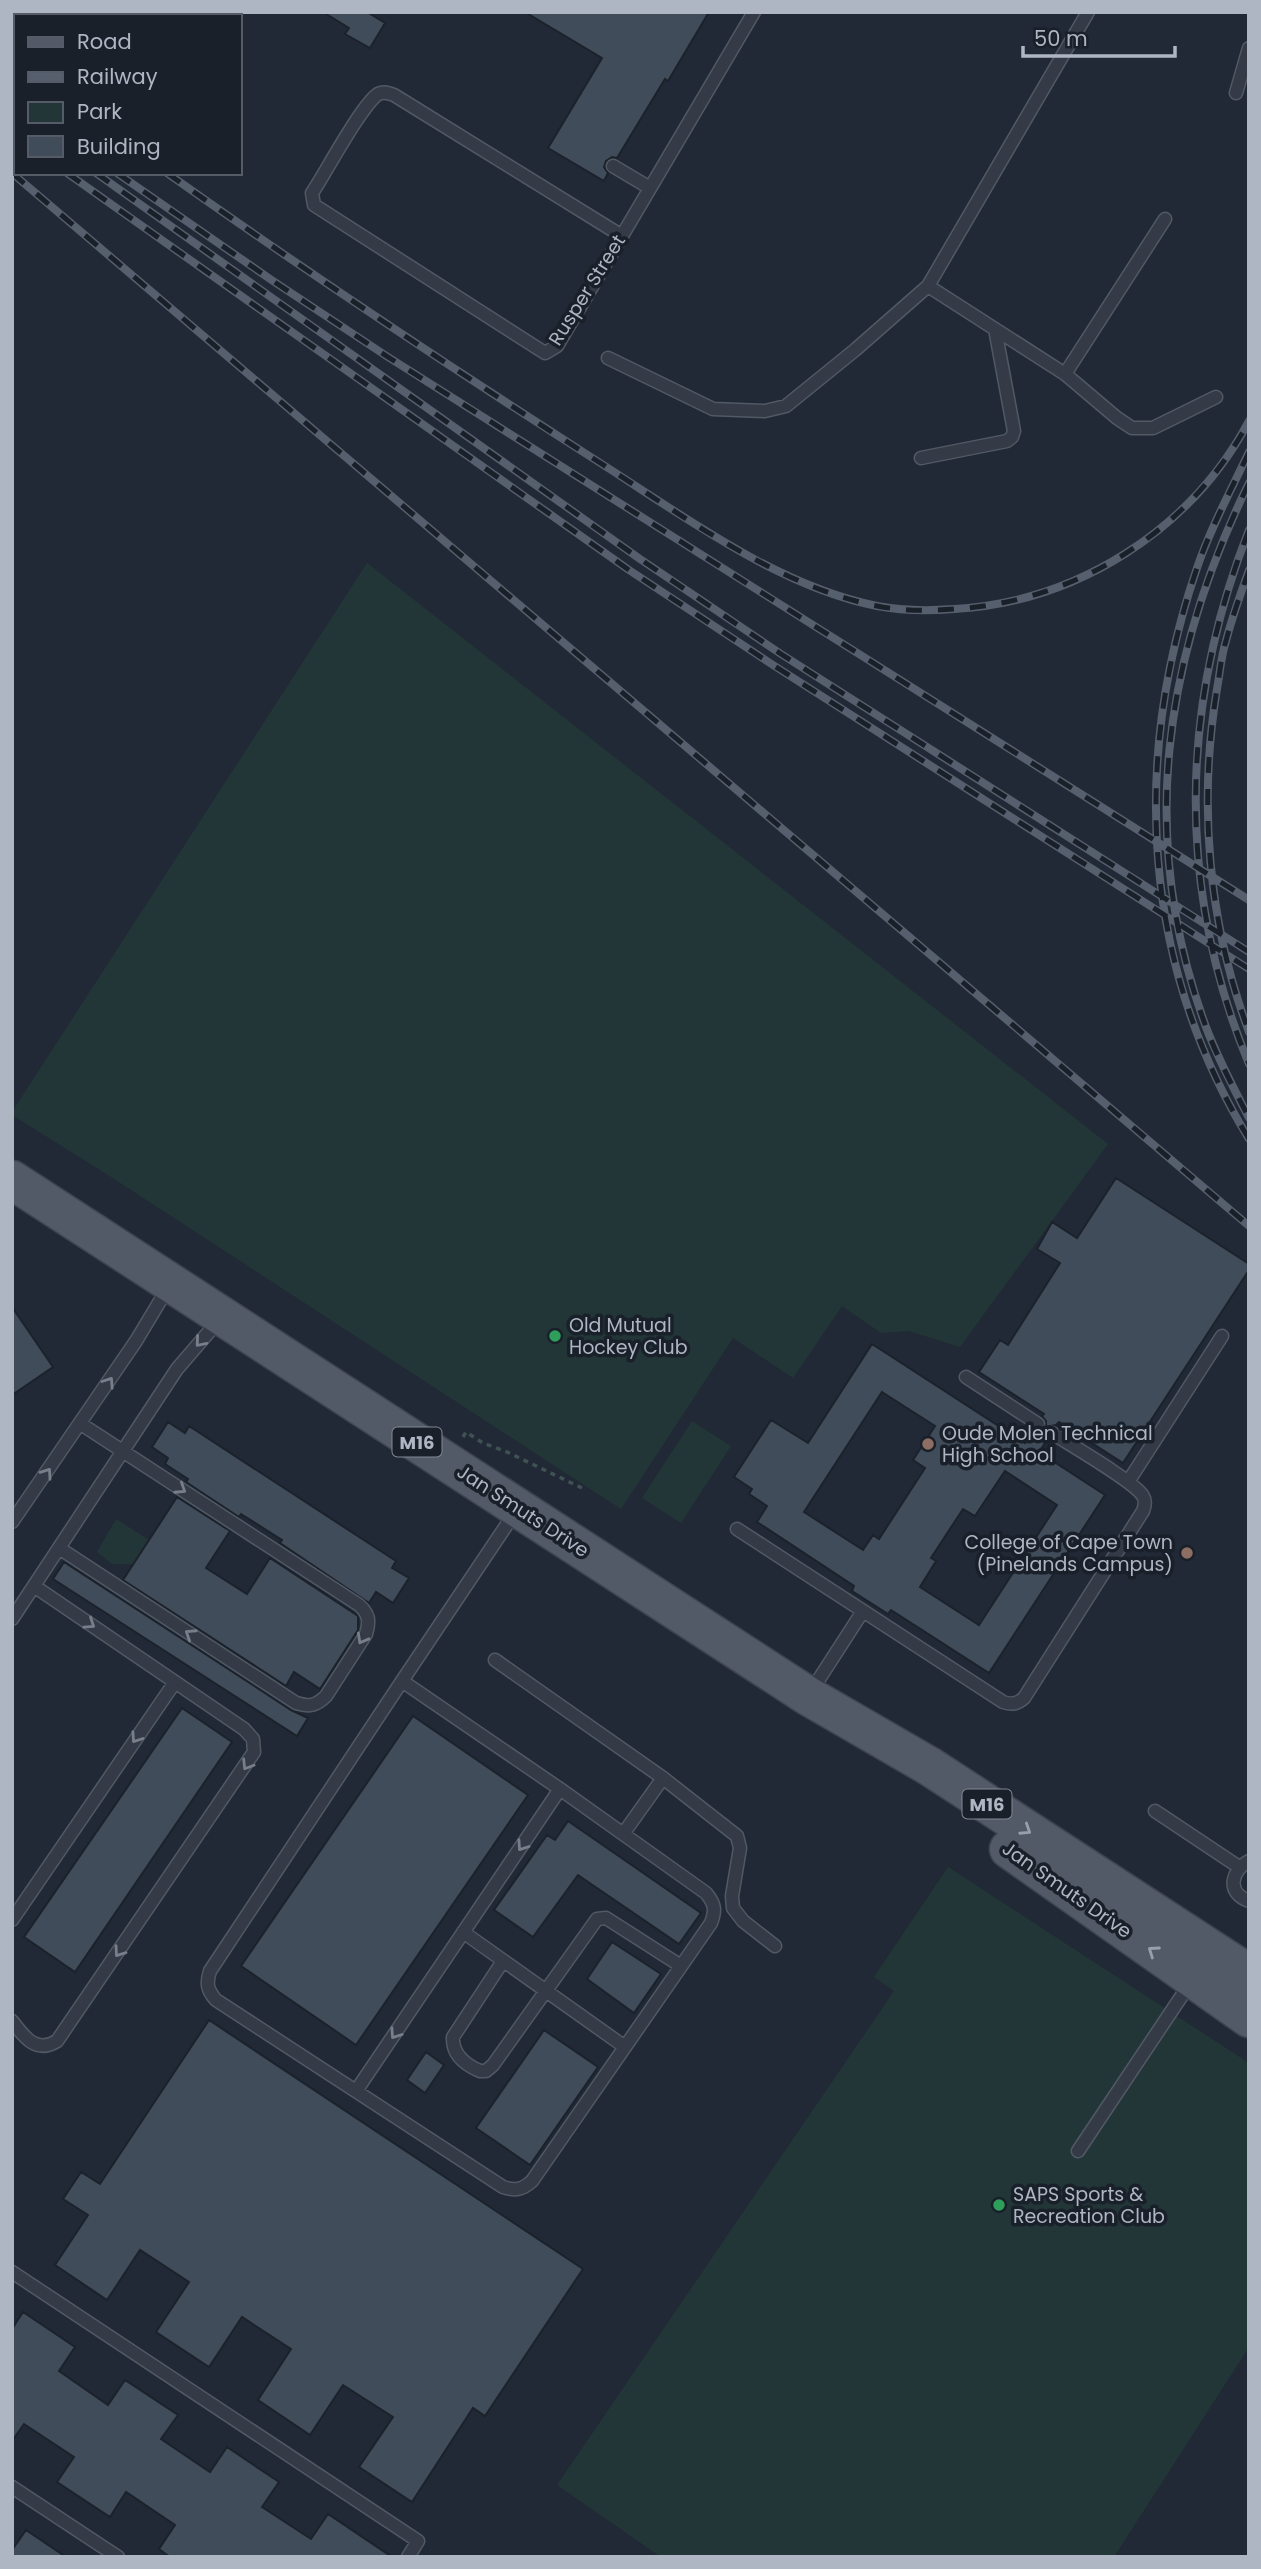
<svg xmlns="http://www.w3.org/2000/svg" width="1261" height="2569" viewBox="0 0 1261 2569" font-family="Poppins,sans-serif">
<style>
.green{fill:#233637}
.building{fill:#414c5a;stroke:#1b222c;stroke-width:2;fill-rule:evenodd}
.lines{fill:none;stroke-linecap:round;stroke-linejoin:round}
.service-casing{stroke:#515964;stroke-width:15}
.primary-casing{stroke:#3d444f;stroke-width:41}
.path{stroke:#405154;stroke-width:3.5;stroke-dasharray:5 5;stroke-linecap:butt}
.service{stroke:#343b46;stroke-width:12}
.primary{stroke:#515a66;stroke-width:38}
.rail-casing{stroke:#565f6d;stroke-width:8}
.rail{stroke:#19202a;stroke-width:5;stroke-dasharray:16;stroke-linecap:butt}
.oneway{stroke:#777f8b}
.oneway2{stroke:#979fac}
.leisure-dot{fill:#2e9e5b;stroke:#19202a;stroke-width:2.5}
.education-dot{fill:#8d6e63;stroke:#19202a;stroke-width:2.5}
.labels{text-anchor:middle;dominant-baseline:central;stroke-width:7;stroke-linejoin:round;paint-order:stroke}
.shield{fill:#19202a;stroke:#818995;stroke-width:2}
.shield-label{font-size:18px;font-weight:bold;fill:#aeb6c3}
.street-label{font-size:19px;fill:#aeb6c3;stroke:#19202a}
.poi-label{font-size:19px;fill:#aeb6c3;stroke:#19202a;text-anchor:start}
</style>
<rect width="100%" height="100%" fill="#202935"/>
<path class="green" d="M367,563L1108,1144L960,1347L909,1331L881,1333L842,1306L793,1378L733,1338L621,1509L108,1175L12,1115V1112Z
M692,1421L731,1446L681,1523L642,1498Z
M116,1519L149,1540L134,1564H112L97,1552Z
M948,1867L1249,2063V2347L1114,2557H661L557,2485L894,1991L874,1977Z"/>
<path class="building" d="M323,12H367L385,23L370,48L345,34L349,28Z
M525,12H709L668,81L665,79L617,158L612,157L606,161L604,167L608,173L604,181L548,148L602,58Z
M1116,1178L1249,1264V1270L1123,1463L1059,1422L1056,1425L1046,1427V1421L1042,1416L1044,1414L979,1372L1000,1340L1008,1345L1060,1263L1037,1249L1052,1222L1077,1238Z
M12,1307L53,1367L12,1395Z
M872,1344L1025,1443L1033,1431L1038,1433L1044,1430L1047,1440L1039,1452L1105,1495L989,1673L891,1610L888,1614L852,1591L854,1586L757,1522L767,1506L749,1494L752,1489L734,1477L771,1420L808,1443ZM882,1392L935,1426L913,1460L925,1468L879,1539L873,1535L863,1550L804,1512ZM1005,1471L1057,1505L979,1625L920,1587L936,1561L931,1558L963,1509L975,1516Z
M168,1422L185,1433L189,1426L396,1561L392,1568L409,1578L393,1603L376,1592L369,1603L280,1543L282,1540L241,1514L239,1517L186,1482L188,1479L165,1464L168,1458L152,1447Z
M177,1497L230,1531L206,1568L247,1594L270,1558L358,1616V1630L320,1689L294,1672L286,1686L123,1580Z
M64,1562L291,1710L308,1718L297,1736L53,1579Z
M182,1708L232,1742L75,1972L24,1937Z
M413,1716L528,1795L356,2045L241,1966Z
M568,1821L701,1913L679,1944L578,1875L533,1937L494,1910L547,1835L555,1840Z
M612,1942L661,1974L634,2013L587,1979Z
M209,2020L583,2269L485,2416L473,2408L412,2502L359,2467L393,2417L343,2385L310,2435L258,2400L291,2349L242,2317L209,2367L156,2332L189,2282L140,2250L107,2300L55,2265L88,2215L63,2199L81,2172L100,2184Z
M544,2030L598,2067L530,2165L476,2128Z
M426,2052L444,2065L425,2093L407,2080Z
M23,2312L75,2347L59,2371L108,2405L125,2380L178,2415L161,2439L210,2472L227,2447L279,2482L262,2507L311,2539L328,2514L392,2557H170L159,2549L175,2525L126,2492L110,2517L57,2482L74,2457L24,2424L12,2441V2329Z
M26,2530L66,2557H12V2550Z"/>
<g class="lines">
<defs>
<path id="service" d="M1088,12L928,286L1065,374L1117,418L1132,428H1153L1216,397
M1236,93L1249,48
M613,166L650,188
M622,236L394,95C389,93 384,91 378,94C361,106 326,172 312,193L314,205L545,353L557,346L754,12
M608,358L713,409L765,411L786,406L855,350L928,286
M1065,374L1165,219
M921,458L1007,441L1012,437L1014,431L995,329
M966,1377L1038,1424
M1128,1482L1222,1336
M12,1522L136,1341L169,1286
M737,1529L1003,1702C1012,1705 1017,1704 1024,1698L1143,1511C1145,1506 1146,1501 1143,1496C1135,1482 1069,1444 1052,1433
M59,1548L296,1703C309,1707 316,1706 326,1696L366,1634C370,1621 369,1614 359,1605L81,1424
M12,1619L177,1369L220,1319
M495,1660L663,1778L623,1834
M402,1681L560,1789L706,1893C715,1904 716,1910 711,1923L532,2181C522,2190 515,2191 503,2187L216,2000C207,1990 206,1983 210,1971Z
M402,1681L516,1511
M810,1693L863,1611
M663,1778L737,1836L740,1848L732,1896L733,1908L743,1921L775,1946
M1155,1811L1239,1867
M1249,1861C1231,1871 1226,1893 1249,1901
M12,1920L175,1682
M463,1932L625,2047
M503,1961L453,2037C452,2055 466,2065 480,2071H486L493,2065L597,1919L606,1918L681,1966
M12,2021C24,2037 36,2054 57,2041L254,1752L253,1739L244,1729L34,1586
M356,2091L560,1789
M1078,2151L1191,1982
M12,2272L418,2541L408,2557
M12,2487L118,2557"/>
<path id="primary" d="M12,1180L808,1696L929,1766L1249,1974
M1009,1849L1249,2018"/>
</defs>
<use href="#service" class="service-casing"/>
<use href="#primary" class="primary-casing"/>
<path class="path" d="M463,1437L466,1432L483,1443L507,1452L582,1488"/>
<use href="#service" class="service"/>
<use href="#primary" class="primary"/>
<defs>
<path id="rail" d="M12,71L16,73
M12,100L16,102
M12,114L16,117
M12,134L16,137
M12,173L1249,1226
M67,173L629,570L773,665L1249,969
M96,173L640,559L781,654L1249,952
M117,173L273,281L388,357L1249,900
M167,173C307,272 450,367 594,459C681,514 776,586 877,606C903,611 928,611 954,609C1077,602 1191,530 1249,421
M1249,452C1231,490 1210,529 1197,568C1131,761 1142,964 1249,1139
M1249,483C1163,659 1137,839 1206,1027C1218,1059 1234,1089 1249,1118
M1249,530C1180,706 1176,888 1249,1064
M1249,570C1241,593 1232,617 1226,641C1221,656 1220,673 1217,689C1198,803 1208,923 1249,1032"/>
</defs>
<use href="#rail" class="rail-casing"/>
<use href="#rail" class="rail"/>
</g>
<defs><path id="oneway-chevron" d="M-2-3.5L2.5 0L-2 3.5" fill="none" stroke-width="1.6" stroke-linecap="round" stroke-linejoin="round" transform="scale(1.75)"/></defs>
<g class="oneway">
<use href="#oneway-chevron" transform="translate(200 1342) rotate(131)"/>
<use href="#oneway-chevron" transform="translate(109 1382) rotate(-56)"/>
<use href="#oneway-chevron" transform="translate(47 1473) rotate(-55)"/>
<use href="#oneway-chevron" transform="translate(181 1489) rotate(33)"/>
<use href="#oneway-chevron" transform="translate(90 1624) rotate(34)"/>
<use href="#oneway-chevron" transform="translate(190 1634) rotate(-147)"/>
<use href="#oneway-chevron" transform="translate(362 1639) rotate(119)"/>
<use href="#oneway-chevron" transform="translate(136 1738) rotate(124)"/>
<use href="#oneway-chevron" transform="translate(247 1765) rotate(122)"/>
<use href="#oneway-chevron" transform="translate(522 1846) rotate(124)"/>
<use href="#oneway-chevron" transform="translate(119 1952) rotate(125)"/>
<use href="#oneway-chevron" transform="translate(395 2034) rotate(124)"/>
</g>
<g class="oneway2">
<use href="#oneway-chevron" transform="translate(1026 1830) rotate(33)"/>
<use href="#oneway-chevron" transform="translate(1153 1951) rotate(-145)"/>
</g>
<g class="leisure-dot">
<circle cx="555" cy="1336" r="7"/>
<circle cx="999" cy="2205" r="7"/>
</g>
<g class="education-dot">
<circle cx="928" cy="1444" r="7"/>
<circle cx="1187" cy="1553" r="7"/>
</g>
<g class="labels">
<g class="shield">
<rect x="392.5" y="1427.5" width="49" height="29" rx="5"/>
<rect x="962.5" y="1789.5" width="49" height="29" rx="5"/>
</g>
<g class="shield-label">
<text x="417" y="1442">M16</text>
<text x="987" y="1804">M16</text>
</g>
<g class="street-label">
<text transform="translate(587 290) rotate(-58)">Rusper Street</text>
<text transform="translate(523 1511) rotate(33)">Jan Smuts Drive</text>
<text transform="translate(1067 1890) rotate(35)">Jan Smuts Drive</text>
</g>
<g class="poi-label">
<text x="569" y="1325">Old Mutual<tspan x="569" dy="22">Hockey Club</tspan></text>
<text x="942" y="1433">Oude Molen Technical<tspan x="942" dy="22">High School</tspan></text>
<text x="1173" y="1542" text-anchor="end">College of Cape Town<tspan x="1173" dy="22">(Pinelands Campus)</tspan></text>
<text x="1013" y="2194">SAPS Sports &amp;<tspan x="1013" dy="22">Recreation Club</tspan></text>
</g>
</g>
<rect width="1261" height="2569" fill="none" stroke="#aeb6c3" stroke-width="28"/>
<rect x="14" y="14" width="228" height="161" fill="#19202a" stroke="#555c67" stroke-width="2"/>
<rect x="28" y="37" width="35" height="10" fill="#515a66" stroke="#555c67" stroke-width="2"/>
<text x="77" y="49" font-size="21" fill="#aeb6c3">Road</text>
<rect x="28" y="72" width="35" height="10" fill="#565f6d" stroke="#555c67" stroke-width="2"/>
<text x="77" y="84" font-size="21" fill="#aeb6c3">Railway</text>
<rect x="28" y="102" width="35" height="21" fill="#233637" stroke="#555c67" stroke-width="2"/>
<text x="77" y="119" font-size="21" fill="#aeb6c3">Park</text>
<rect x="28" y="136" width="35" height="21" fill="#414c5a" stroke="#555c67" stroke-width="2"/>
<text x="77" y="154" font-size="21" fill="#aeb6c3">Building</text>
<path d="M1023 46v10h152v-10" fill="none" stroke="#aeb6c3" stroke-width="3.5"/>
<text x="1034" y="46" font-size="21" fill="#aeb6c3" stroke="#19202a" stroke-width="5" paint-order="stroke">50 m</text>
</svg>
